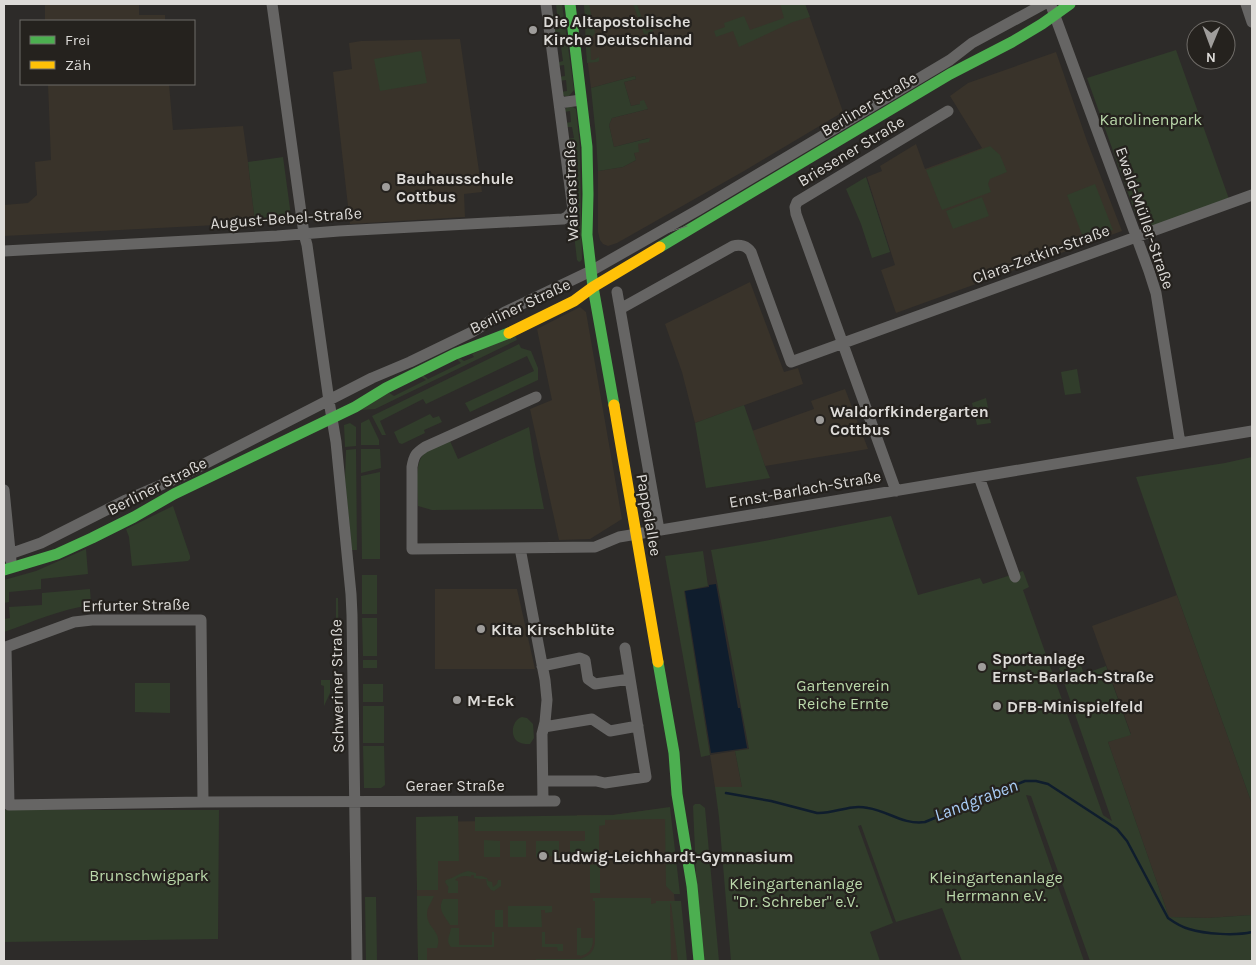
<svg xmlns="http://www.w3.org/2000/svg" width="1256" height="965" viewBox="0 0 1256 965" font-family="Karla,sans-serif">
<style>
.built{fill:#39332a}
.green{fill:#313d2b}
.water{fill:#0f1d2d}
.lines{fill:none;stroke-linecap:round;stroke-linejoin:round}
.stream{stroke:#0f1d2d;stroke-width:2.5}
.street{stroke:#666564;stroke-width:11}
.fast{stroke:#4caf50;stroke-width:11}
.slow{stroke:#ffc107;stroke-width:11}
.tram{stroke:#696867;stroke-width:1}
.poi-dot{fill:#9f9d9b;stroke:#25221e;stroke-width:2}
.labels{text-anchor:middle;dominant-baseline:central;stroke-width:4.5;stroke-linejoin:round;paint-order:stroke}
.poi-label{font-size:16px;font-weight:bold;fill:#dddbd8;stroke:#25221e;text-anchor:start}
.street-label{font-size:16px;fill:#dddbd8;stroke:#25221e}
.park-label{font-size:16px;fill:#bad8aa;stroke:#25221e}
.water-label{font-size:18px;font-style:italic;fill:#a9cdf7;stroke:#25221e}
</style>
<rect width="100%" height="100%" fill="#2d2b29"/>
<path class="built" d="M45,4H139V15H165V21H45Z
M584,4H805L843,112L744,171L617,243L608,246L603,244L600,240L598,232V171L623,167L636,160L634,153L638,144L649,138L614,147L609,125L612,118L648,109L640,104L631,106L624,82L636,79L635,76L591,88L586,49L585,17Z
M460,39L482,192L464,194L465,217L350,224L333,72L352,69L349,43L361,41Z
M1056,52L1087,141L1122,231L896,313L881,270L895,265L867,177L882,171L880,166L916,144L925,169L982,148L950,96L968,83Z
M48,84H169L173,130L243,126L248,162L255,223L4,236V205L28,203L37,195L35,162L51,160Z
M750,282L784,372L798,368L803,384L695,423L682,372L665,324Z
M580,307L586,312L622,519L590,539L559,540L530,409L552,400L537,329Z
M845,389L868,449L765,466L752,431L814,409L811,401Z
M435,589H517L535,669H435Z
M1177,595L1252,804V915L1208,918L1169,917L1108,742L1131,734L1092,626Z
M735,751L742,787H715L710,755Z
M665,808L681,961H418L416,822L577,820V815H613Z"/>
<path class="green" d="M556,4H562L574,90L569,96C565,97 563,96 560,92L567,91L566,80L558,81V77L565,76L564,65L557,66L556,63L563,61L561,47L554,48V44L561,43L560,32L552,33V29L559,28L558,17L551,18L550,15L557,14Z
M584,4H589L595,33L590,39L591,60H594L599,57V61L597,62L587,63C585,43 586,24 584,4Z
M633,4H637L646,31L653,29V31L647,34H644Z
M780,4H805L810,17L793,22L739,47L733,31L716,37L714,31L725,27L724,23L744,16L750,30L784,18Z
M1176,50L1229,199L1147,229L1137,218L1087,78Z
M421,51L427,83L380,91L374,59Z
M635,76L636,79L624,82L631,106L640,104V101L644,100L648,109L612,118L609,125L614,147L650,138L649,142L638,144L639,152L634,153L636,160L623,167L598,171L596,137L591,88Z
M571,106L576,109L580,147L582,259L581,261L579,262L577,260L572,217L571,170L578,169L576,158L570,159L569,154L576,153L574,142L567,143V139L574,138L572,127H565V123L571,122L570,111L564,112L567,107Z
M990,146L1000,155L1007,172L990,179L988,184L991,192L942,210L926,170Z
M283,157L291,216L286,221L255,223L248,162Z
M866,177L890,252L872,258L861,224L846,189Z
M1095,184L1113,230L1084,240L1067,195Z
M982,197L989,216L953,229L946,211Z
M515,335L517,340L375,409L360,410L388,392L394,396L426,380L420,376L422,374L428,379L461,363L456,358L458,357L464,361L474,357L472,354Z
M519,344L521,348L531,351L538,368V380L470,412L465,403L534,371L527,356L426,404L423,399L380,421L386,435H382L372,416Z
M1077,369L1081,393L1065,395L1061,372Z
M986,398L991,423L977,425L972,403Z
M744,405L765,466L770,478L706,488L695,423Z
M430,414L433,418L439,416L442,422L424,430L425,433L402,444L399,443L394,432Z
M369,419L379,440V445H361V423Z
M350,423L356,427V446L345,447L344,425Z
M529,427L534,459L544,509L432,510L418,506C418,491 413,463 425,453C431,447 442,444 450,441L458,459Z
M356,449L357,550H352L345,480L346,450Z
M361,449H380L381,468L361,473Z
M1252,457V804L1177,595L1136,477L1225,463Z
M380,472V559H362L361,476Z
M173,506L190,556V559L188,561L132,566L129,537L126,529Z
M891,516L918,595L980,578L983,584L1023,571L1029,587L1023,590L1103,815L1112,821L1059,668L1079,660L1084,674L1106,666L1131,735L1108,742L1169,917L1208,918L1252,915V961H1090L1031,796L1026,795L1084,961H962L942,908L896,922L861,825L858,826L893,923L870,932L880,961H731L719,817L715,787H742L735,751L749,749L711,550L759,542Z
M86,549L88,574L41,579V589L9,592V602L4,603V580L36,571Z
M703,551L708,586L684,591L710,755L701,757L665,556Z
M362,575H377V614H362Z
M90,589L91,605C61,609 32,622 4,632V619L10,618L9,607L42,605V593Z
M336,598H338L339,663H336Z
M362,618H377V656H363Z
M363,660H377V668H363Z
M336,674H341L342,748H336Z
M321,680H330V693L324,706V686L321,685Z
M135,683H170V713L135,712Z
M363,684H383V702H363Z
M363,706H384V743H363Z
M522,717L527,718L533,724L534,738L530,744C529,744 522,744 521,743C509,740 511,720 522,717Z
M363,746H384L385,785L381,788H364Z
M695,804H700L705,808L719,961H703L697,895L693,806Z
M670,807L680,894H674L666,886L665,819L605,820V825L599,826V857L570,856V841H585V831H475V817L613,815Z
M4,810H219L218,939L4,942Z
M458,816L459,861H438V890H417L416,817Z
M484,840L500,841V857H484Z
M510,841H526V857H510Z
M536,841H559V856L536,857Z
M596,863H600V893H590V865L596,864Z
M468,871L476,873V876H482L487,878L488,881L492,882L493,887L497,884L498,880H501V886L494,891L491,890L487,885L486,879H480L474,878V875H471V877C465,875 459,876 455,880L458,881V893H448C448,884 450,890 445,882L446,880C455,878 458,873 468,871Z
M417,896H434C432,902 427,907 427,914C427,929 443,931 437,948H427V961H418Z
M365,897H376L377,961H366Z
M593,898H651V904L656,903V901H681L687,961H678L671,903L670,904L671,961H536V959H580C589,956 594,952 595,942V901H593Z
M443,899H458V925H450C445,916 437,910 443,899Z
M508,906H552V912L545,913V910H541L542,927H508Z
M495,910H503V927H495Z
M451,928H459V945H492V932H494V947H451C445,940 450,936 451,928Z
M577,928H581V938H593C593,948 590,954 580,956L579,955H577Z
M542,932H545V944H563V951H558L557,947H542Z"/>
<path class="water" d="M716,584L738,708H740L747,748L711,753L685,591L709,587V585Z"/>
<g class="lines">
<path class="stream" d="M726,793L771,801L817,813C835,814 848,804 868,808C888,811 903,825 925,822L1025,781H1036L1048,784L1117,829L1127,841L1168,918C1175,923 1181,927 1189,929C1205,934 1235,936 1252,932"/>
<path class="street" d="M272,4L304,234L307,245L329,401L336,442L351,594L352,615L357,961
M1246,4L1252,22
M1052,8L1149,271L1156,293L1180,443
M559,103L581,100
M4,251L277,236L339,231L563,219L567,217L573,210L572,202L546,4
M617,292L659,530
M620,309L733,246C740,244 747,246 751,252L791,362L1252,195
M536,397L425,447C416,453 414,455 412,467V549L595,547L619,537L1252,431
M979,477L1015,577
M4,490L11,561
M896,491L796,214L795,207L797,202L948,111
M520,548L545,680L547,700L545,722L542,734L543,801
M4,556L41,543L126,500L175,479L372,378L410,362L472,332L505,312L591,271L698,210L950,60L972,43L1044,4
M542,666L580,658L585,660L588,679L595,684L630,679
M544,727L592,719L610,731L638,726
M543,781H596L605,783L646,777L625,648
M203,802L201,620H92L74,622L63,626L6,647L9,805L203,802L555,801"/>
<path class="fast" d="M570,4L587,147L588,194L587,235L593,287L614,405
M660,247L950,74L1012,42L1042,24L1070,4
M4,570L57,554L92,538L134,517L174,494L355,407L386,388L455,354L509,333
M658,662L674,753L677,794L692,886L699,961"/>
<path class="slow" d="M509,333L574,301L593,287L660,247
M614,405L658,662"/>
<path class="tram" d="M1051,6L1055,4
M669,232L687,226"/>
</g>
<g class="poi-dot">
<circle cx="533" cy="30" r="5"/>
<circle cx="386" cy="187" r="5"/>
<circle cx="820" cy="420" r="5"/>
<circle cx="481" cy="629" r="5"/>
<circle cx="982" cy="667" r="5"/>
<circle cx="457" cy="700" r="5"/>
<circle cx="997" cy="706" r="5"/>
<circle cx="543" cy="856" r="5"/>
</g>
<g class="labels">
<g class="poi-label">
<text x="543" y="21">Die Altapostolische<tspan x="543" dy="18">Kirche Deutschland</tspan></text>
<text x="396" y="178">Bauhausschule<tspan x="396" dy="18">Cottbus</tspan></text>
<text x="830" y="411">Waldorfkindergarten<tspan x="830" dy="18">Cottbus</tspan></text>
<text x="491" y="629">Kita Kirschblüte</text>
<text x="992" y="658">Sportanlage<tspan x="992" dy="18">Ernst-Barlach-Straße</tspan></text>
<text x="467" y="700">M-Eck</text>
<text x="1007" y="706">DFB-Minispielfeld</text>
<text x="553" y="856">Ludwig-Leichhardt-Gymnasium</text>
</g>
<g class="street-label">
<text transform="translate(869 104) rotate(-31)">Berliner Straße</text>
<text transform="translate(851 151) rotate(-31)">Briesener Straße</text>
<text transform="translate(571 191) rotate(-92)">Waisenstraße</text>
<text transform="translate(286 218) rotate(-4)">August-Bebel-Straße</text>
<text transform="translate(1145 218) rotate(71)">Ewald-Müller-Straße</text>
<text transform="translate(1041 254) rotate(-20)">Clara-Zetkin-Straße</text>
<text transform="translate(520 306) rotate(-25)">Berliner Straße</text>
<text transform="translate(157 486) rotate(-27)">Berliner Straße</text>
<text transform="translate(805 489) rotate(-10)">Ernst-Barlach-Straße</text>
<text transform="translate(649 515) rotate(80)">Pappelallee</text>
<text transform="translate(136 605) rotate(-1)">Erfurter Straße</text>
<text transform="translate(337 686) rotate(-91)">Schweriner Straße</text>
<text x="455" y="785">Geraer Straße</text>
</g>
<g class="park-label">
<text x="1151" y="119">Karolinenpark</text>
<text x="843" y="685">Gartenverein<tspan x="843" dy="18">Reiche Ernte</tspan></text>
<text x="149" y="875">Brunschwigpark</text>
<text x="996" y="877">Kleingartenanlage<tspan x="996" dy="18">Herrmann e.V.</tspan></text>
<text x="796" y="883">Kleingartenanlage<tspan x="796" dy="18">"Dr. Schreber" e.V.</tspan></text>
</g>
<g class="water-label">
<text transform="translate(976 800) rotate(-21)">Landgraben</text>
</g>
</g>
<rect width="1256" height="965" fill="none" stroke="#dddbd8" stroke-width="10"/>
<rect x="20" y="20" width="175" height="65" fill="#25221e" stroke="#6f6c68"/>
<rect x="30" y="36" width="25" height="8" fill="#4caf50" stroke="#6f6c68"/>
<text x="65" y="45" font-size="15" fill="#dddbd8">Frei</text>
<rect x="30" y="61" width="25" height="8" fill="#ffc107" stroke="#6f6c68"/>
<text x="65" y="70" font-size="15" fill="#dddbd8">Zäh</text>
<g transform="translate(1211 45) rotate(181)"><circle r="24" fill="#25221e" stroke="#6f6c68"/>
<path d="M0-4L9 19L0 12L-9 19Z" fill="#9f9d9b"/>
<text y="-8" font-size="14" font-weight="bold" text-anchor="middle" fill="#dddbd8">N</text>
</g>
</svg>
